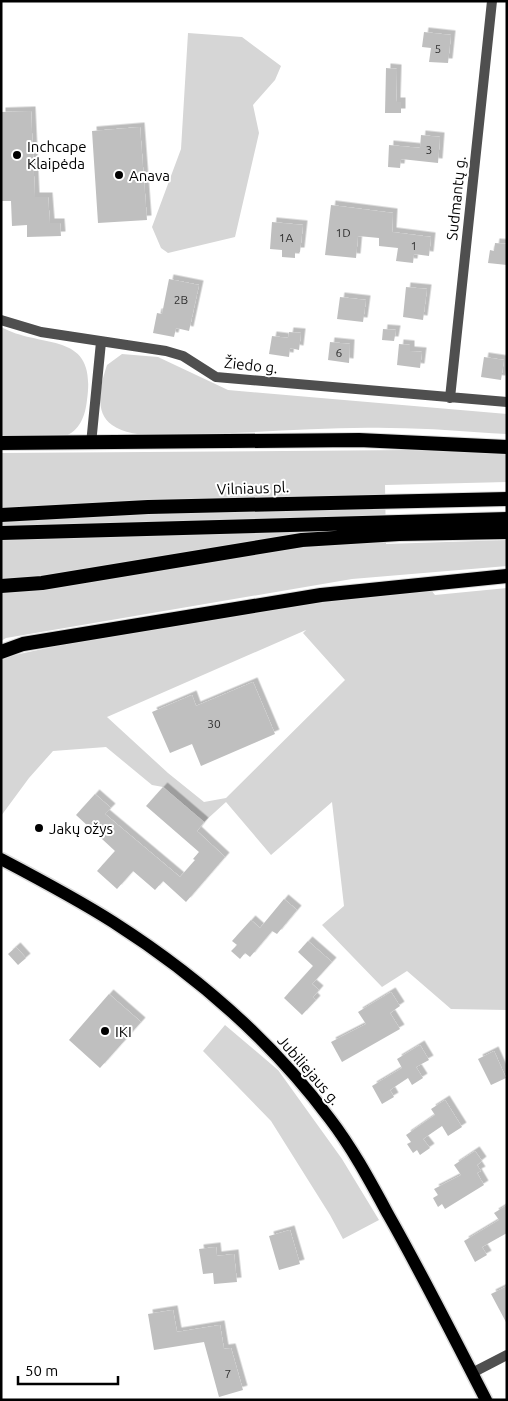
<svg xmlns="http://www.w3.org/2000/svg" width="508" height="1401" viewBox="0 0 508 1401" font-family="Ubuntu,sans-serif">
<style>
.green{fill:#d6d6d6;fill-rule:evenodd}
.building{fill:#bfbfbf;filter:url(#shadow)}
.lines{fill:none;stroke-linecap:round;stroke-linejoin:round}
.primary-casing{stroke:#dbdbdb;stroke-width:15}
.trunk-casing{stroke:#dbdbdb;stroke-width:16}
.minor{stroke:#4f4f4f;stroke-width:10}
.primary{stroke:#000;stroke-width:12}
.trunk{stroke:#000;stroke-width:14}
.poi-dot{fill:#000;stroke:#fff;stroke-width:2}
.labels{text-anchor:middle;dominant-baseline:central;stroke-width:4;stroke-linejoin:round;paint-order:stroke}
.number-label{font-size:12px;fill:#303030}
.poi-label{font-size:15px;fill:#000;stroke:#fff;text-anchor:start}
.street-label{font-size:15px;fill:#000;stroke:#fff}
</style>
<defs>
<filter id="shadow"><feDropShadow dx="4.5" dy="-4.5" stdDeviation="0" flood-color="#0004"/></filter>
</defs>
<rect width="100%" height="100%" fill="#fff"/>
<path class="green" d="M188,33L242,37L281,66L275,80L253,105L259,133L235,237L168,253L161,248L152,227L181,149Z
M1,327C43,350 97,329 87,400C85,417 80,430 64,437H1Z
M122,354L158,357L228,390L507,414V434C468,432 429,428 390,428C322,426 254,434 186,434C163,434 132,439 112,425C93,412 101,383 107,365Z
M410,450L507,454V482L385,485L386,544L507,540V566L352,579L6,638L1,641V453Z
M507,588V1010L451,1009L407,971L382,987L322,925L344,906L332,802L271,855L226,802L204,822L163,787L152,785L106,747L53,751L29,778L1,816V658L98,637L368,595L431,590L435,595ZM306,630L303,633L345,680L226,798L204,802L168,773L107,717Z
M225,1025L278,1070L342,1159L379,1220L343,1239L330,1215L271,1121L203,1051Z"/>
<path class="building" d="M424,32L451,35L448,63L429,62L431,48L422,47Z
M386,68L397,69L396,102H401V113H385Z
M31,111L35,197H48L50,223H60L61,236L27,237V225L12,226L11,201H1V112Z
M140,127L147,220L98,223L92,131Z
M421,135L440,137L438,163L401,159L400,168L388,167L389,145L420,148Z
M331,205L393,213L392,232L431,237L429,256L414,254L413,263L396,261L398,248L379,246V238L358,236L356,258L325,255Z
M272,222L303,225L300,252H295V258L282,257V250L270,249Z
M495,243L507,244V265L488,263L490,250L494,251Z
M169,279L199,285L189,331L176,328L174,337L153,333L157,313L162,314Z
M406,287L427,289L423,320L403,317Z
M340,297L366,300L363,322L337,319Z
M383,329L396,330L394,341L382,340Z
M289,332L301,333L299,350L290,348L289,357L269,354L272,336L288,338Z
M330,342L350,344L349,363L328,360Z
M399,344L410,345V351L422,352L420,368L397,365Z
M484,357L504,360L501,380L481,377Z
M253,682L275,734L201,766L192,744L170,753L152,712L192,695L196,706Z
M163,787L204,822L197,831L225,857L186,902L163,881L155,890L133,871L117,889L97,871L115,851L76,815L95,794L111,808L105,814L180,877L195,860L193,859L199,852L146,806Z
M284,899L297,910L277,934L272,931L250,957L245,953L240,959L231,951L237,945L232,941L251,920L260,928Z
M308,941L332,962L312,984L319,990L313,997L316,1000L302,1015L284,998L313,966L298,952Z
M16,947L26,958L18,965L8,954Z
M391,992L400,1006L390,1013L400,1029L342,1062L331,1042L366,1024L358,1012Z
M109,994L141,1022L100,1068L69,1040Z
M420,1045L429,1060L416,1067L423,1078L412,1085L408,1078L390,1090L394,1097L382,1104L372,1086L402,1068L397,1059Z
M494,1051L506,1078L491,1085L478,1059Z
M445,1100L462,1127L448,1136L442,1126L423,1139L430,1148L420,1155L417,1150L413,1153L407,1144L411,1142L406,1135L435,1115L431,1109Z
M475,1151L482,1161L477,1165L481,1171L477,1173L484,1185L445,1209L442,1204L438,1207L433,1198L438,1195L434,1189L461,1175L454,1165Z
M507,1205V1233L482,1247L487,1255L475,1262L464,1241L499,1220L494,1213Z
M290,1230L300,1264L279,1270L269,1236Z
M216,1247L217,1256L234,1254L237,1282L214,1284L213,1273L203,1274L199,1249Z
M507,1286V1324L491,1294Z
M173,1310L177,1332L220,1325L224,1349L231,1348L243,1390L219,1397L204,1342L154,1350L148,1314Z"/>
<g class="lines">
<defs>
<path id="primary" d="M1,859C39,879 77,899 113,922C196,975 271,1040 330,1119C353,1149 371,1183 389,1216C423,1276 454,1338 486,1400"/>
<path id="trunk" d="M1,443L359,440L507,447
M1,515L148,507L507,499
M1,533L507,519
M1,586L42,583L302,540L399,534L507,532
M1,652L23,644L321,595L507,576"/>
</defs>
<use href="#primary" class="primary-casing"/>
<use href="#trunk" class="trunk-casing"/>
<path class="minor" d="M1,320L41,332L166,351L183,356L216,377L507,402
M450,398L492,1
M91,444L101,342
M472,1373L507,1355"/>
<use href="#primary" class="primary"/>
<use href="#trunk" class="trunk"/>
</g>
<g class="poi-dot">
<circle cx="17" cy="155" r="5"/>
<circle cx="119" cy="175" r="5"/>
<circle cx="39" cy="828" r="5"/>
<circle cx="105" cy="1031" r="5"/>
</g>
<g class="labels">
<g class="number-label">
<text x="438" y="48">5</text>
<text x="429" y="149">3</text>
<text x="343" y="232">1D</text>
<text x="286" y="237">1A</text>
<text x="414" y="245">1</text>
<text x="181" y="299">2B</text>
<text x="339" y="352">6</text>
<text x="214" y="723">30</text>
<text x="228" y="1373">7</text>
</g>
<g class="poi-label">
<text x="27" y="146">Inchcape<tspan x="27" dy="17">Klaipėda</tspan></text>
<text x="129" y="175">Anava</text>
<text x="49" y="828">Jakų ožys</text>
<text x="115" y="1031">IKI</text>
</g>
<g class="street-label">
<text transform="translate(456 198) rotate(-84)">Sudmantų g.</text>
<text transform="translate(251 365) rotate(6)">Žiedo g.</text>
<text transform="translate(253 488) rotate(-2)">Vilniaus pl.</text>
<text transform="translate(309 1070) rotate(49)">Jubiliejaus g.</text>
</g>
</g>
<rect width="508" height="1401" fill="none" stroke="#000000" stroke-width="5"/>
<path d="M18 1376v8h100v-8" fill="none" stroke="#000000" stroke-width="2.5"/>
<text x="25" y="1376" font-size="15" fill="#000000" stroke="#ffffff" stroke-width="4" paint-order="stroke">50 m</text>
</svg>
